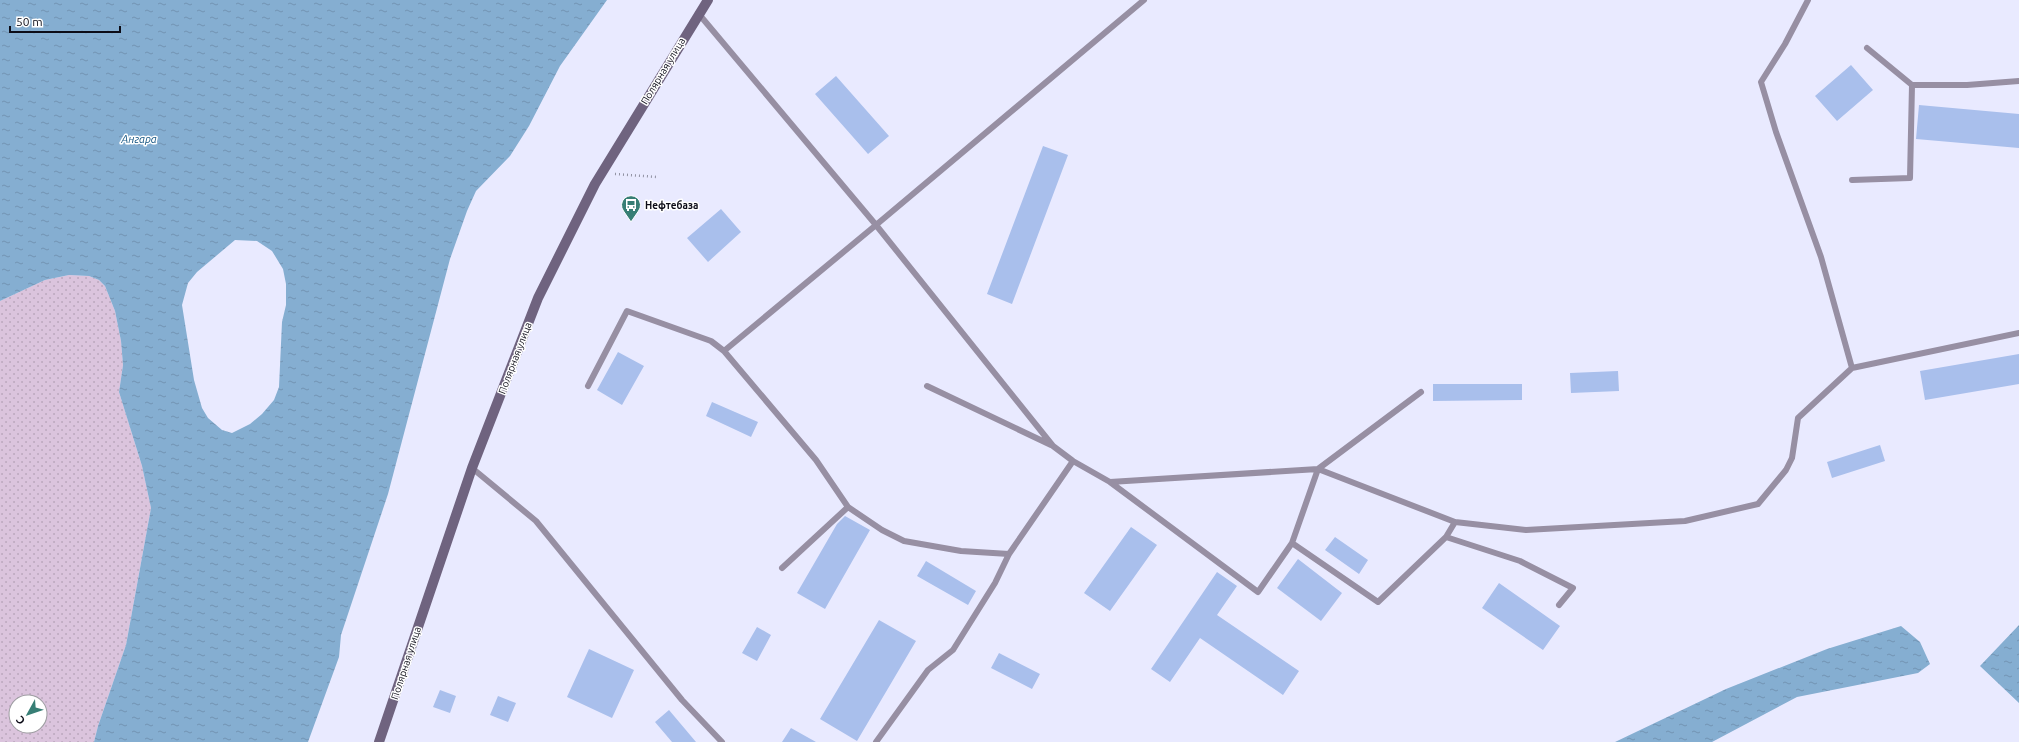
<svg xmlns="http://www.w3.org/2000/svg" width="2019" height="742" viewBox="0 0 2019 742" font-family="Ubuntu,sans-serif">
<style>
.grass{fill:url(#grass-dots);fill-rule:evenodd}
.water{fill:url(#water-ripples);fill-rule:evenodd}
.building{fill:#a9bfec}
.lines{fill:none;stroke-linecap:round;stroke-linejoin:round}
.path{stroke:#9091a2;stroke-width:2.5;stroke-dasharray:1 3;stroke-linecap:butt}
.lane{stroke:#978fa3;stroke-width:6}
.secondary{stroke:#6f637f;stroke-width:10}
.labels{text-anchor:middle;dominant-baseline:central;stroke-width:3;stroke-linejoin:round;paint-order:stroke}
.street-label{font-size:10px;fill:#0c0c17;stroke:#fff}
.poi-label{font-size:10px;font-weight:bold;fill:#0c0c17;stroke:#fff;text-anchor:start}
.water-label{font-size:11px;font-style:italic;fill:#135482;stroke:#fff}
</style>
<defs>
<pattern id="grass-dots" width="8" height="8" patternUnits="userSpaceOnUse"><rect width="8" height="8" fill="#dbc4dd"/><path d="M2 2h.1M6 6h.1" fill="none" stroke="#bba7bd" stroke-width="1.8" stroke-linecap="round"/></pattern>
<pattern id="water-ripples" width="26" height="14" patternUnits="userSpaceOnUse"><rect width="26" height="14" fill="#85aed1"/><path d="M2 4q2-2 4 0t4 0M15 11q2-2 4 0t4 0" fill="none" stroke="#7294b3"/></pattern>
</defs>
<rect width="100%" height="100%" fill="#e9eaff"/>
<path class="grass" d="M69,275L89,276L99,280L105,286L115,311L121,341L123,365L119,392L142,466L151,508L126,645L98,726L94,742H0V301L45,280ZM16,702H40V726H16Z"/>
<path class="water" d="M0,0H607L560,66L529,126L510,156L476,191L467,211L450,259L388,494L341,635L339,657L308,742H94L98,726L126,645L151,508L142,466L119,392L123,365L121,341L115,311L105,286L99,280L89,276L69,275L45,280L0,301ZM235,240L257,241L272,251L283,269L286,284V305L282,322L279,387L274,400L262,414L250,424L232,433L222,430L208,418L202,408L194,380L182,305L188,283L197,272Z
M2019,625V703L1980,666Z
M1901,626L1920,642L1930,664L1918,673L1797,697L1712,742H1615L1726,689L1827,649Z"/>
<path class="building" d="M1851,65L1873,90L1837,121L1815,96Z
M836,76L889,136L868,154L815,94Z
M1919,105L2019,114V148L1916,139Z
M1043,146L1068,155L1012,304L987,294Z
M721,209L741,232L708,262L687,238Z
M618,352L644,366L622,405L597,390Z
M2019,354V384L1925,400L1920,371Z
M1618,371L1619,391L1571,393L1570,373Z
M1433,384H1522V400L1433,401Z
M712,402L758,422L751,437L706,416Z
M1880,445L1885,461L1832,478L1827,462Z
M845,516L870,530L825,609L797,593L837,524Z
M1131,527L1157,545L1110,611L1084,593Z
M1335,537L1368,560L1359,574L1325,550Z
M1298,559L1342,593L1321,621L1277,588Z
M926,561L976,591L968,605L917,576Z
M1217,572L1237,586L1217,615L1299,671L1283,695L1200,638L1170,682L1151,669Z
M1499,583L1560,626L1543,650L1482,608Z
M879,620L916,641L857,741L820,719Z
M757,627L771,635L757,661L742,653Z
M589,649L634,670L612,718L567,697Z
M999,653L1040,674L1032,689L991,668Z
M440,690L456,696L450,713L433,707Z
M498,696L516,703L508,722L490,715Z
M669,710L696,742H672L655,722Z
M791,728L816,742H782Z"/>
<g class="lines">
<path class="path" d="M615,174L657,177"/>
<path class="lane" d="M1808,0L1785,44L1761,82L1776,132L1821,257L1852,368L2019,333
M698,13L876,225L1144,0
M1867,48L1912,85H1967L2019,81
M1852,180L1910,178L1912,85
M588,386L627,311L711,341L724,351
M927,386L1051,445
M1421,392L1318,469L1292,543L1378,602L1446,537L1455,522
M472,468L536,521L682,700L722,742
M1110,482L1258,592L1292,543
M848,507L882,530L904,541L961,551L1009,554
M1446,537L1520,561L1573,588L1559,605
M782,568L848,507L816,460L724,351L876,225L1053,446L1073,461L1110,482L1318,469L1455,522L1526,530L1685,521L1758,504L1786,470L1792,458L1798,418L1852,368
M876,742L928,670L953,650L995,583L1009,554L1073,461"/>
<path class="secondary" d="M379,742L472,468L538,298L595,184L708,0"/>
</g>
<defs>
<symbol id="bus-pin" viewBox="-11 -11 22 30"><path d="M0 17L-7.5 6A9.5 9.5 0 1 1 7.5 6Z" fill="#377e75" stroke="#fff"/><path d="M-5-6H5V4H4V6H2V4H-2V6H-4V4H-5ZM-3.5-4V0h7V-4ZM-3.5 1.2v1.5H-2V1.2ZM2 1.2v1.5H3.5V1.2Z" fill="#fff"/></symbol>
</defs>
<g fill-rule="evenodd">
<use href="#bus-pin" x="620" y="194" width="22" height="30"/>
</g>
<g class="labels">
<g class="street-label">
<text transform="translate(663 71) rotate(-59)">Полярная улица</text>
<text transform="translate(515 358) rotate(-69)">Полярная улица</text>
<text transform="translate(406 663) rotate(-72)">Полярная улица</text>
</g>
<g class="poi-label">
<text x="645" y="205">Нефтебаза</text>
</g>
<g class="water-label">
<text x="139" y="139">Ангара</text>
</g>
</g>
<g transform="translate(28 714) rotate(230)"><circle r="19" fill="#ffffff" stroke="#9e9ea2"/>
<path d="M0-3L7 15L0 10L-7 15Z" fill="#377e75"/>
<text y="-6" font-size="11" font-weight="bold" text-anchor="middle" fill="#0c0c17">С</text>
</g>
<path d="M10 26v6h110v-6" fill="none" stroke="#0c0c17" stroke-width="2"/>
<text x="16" y="26" font-size="12" fill="#0c0c17" stroke="#ffffff" stroke-width="3" paint-order="stroke">50 m</text>
</svg>
